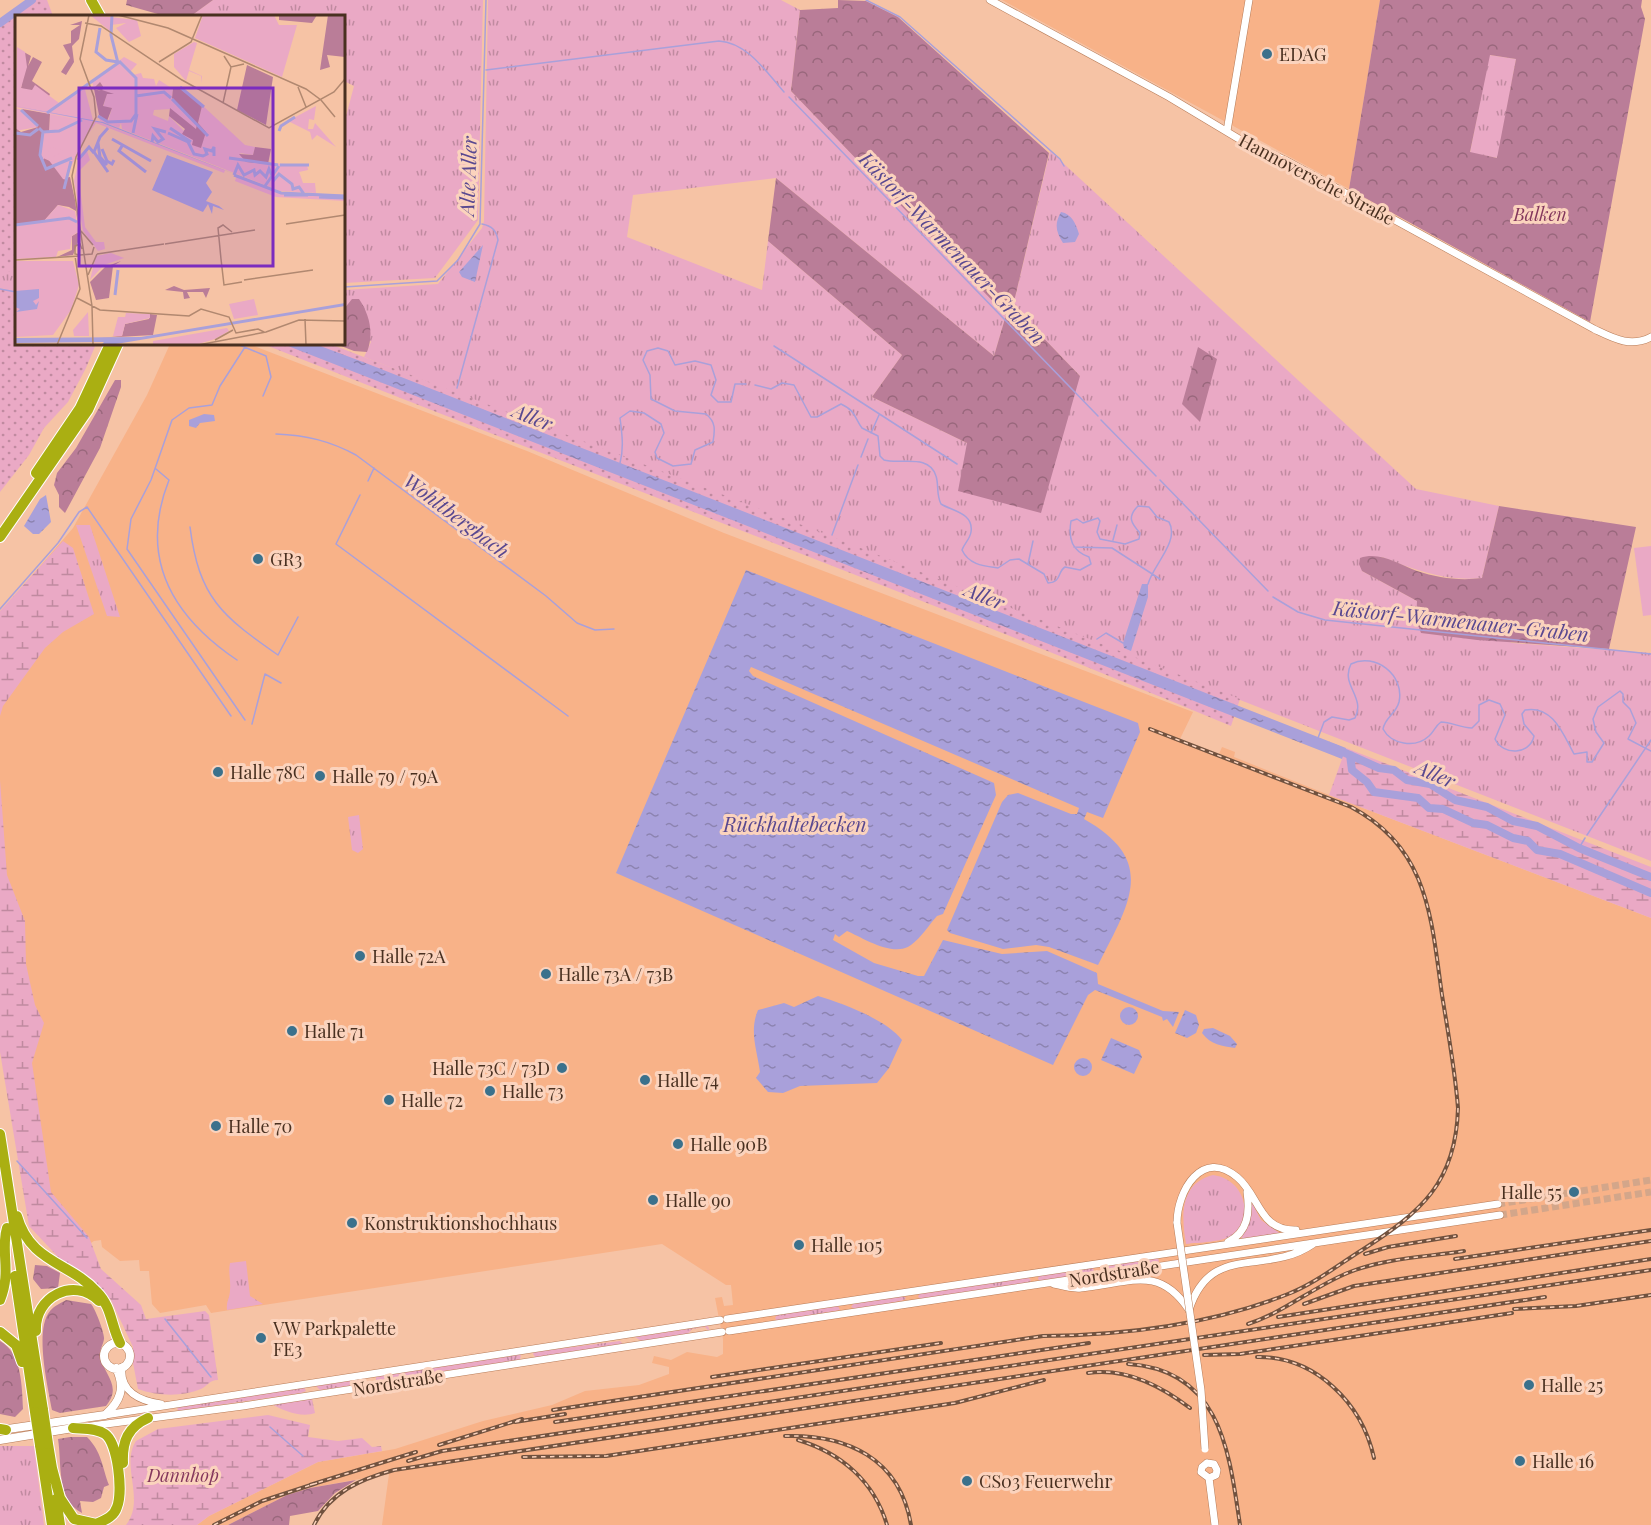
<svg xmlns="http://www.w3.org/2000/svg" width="1651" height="1525" viewBox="0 0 1651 1525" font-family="'Playfair Display',serif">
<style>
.built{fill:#f8b288}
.grass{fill:url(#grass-tufts)}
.forest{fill:url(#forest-crowns);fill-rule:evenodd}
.wetland{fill:url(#wetland-marsh)}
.park{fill:url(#park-dots)}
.garden{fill:#eaa9c5}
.water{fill:url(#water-ripples)}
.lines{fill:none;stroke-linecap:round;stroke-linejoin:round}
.stream{stroke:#a9a0da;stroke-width:1.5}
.river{stroke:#a9a0da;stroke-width:8}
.tertiary-tunnel{stroke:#d3a68a;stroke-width:7;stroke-dasharray:7 3.5;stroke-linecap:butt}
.tertiary-casing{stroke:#b77c58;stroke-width:8}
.secondary-casing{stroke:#b77c58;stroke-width:9}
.motorway-casing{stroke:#fff;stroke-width:12}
.tertiary{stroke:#fff;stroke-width:7}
.secondary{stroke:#fff;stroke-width:8}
.motorway{stroke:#aaaf12;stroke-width:10}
.rail-casing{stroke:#71523f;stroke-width:4}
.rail{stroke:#fbd3bd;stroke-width:1.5;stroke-dasharray:4.5;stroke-linecap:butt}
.tertiary-bridge-casing{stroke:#b77c58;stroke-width:8;stroke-linecap:butt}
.motorway-bridge-casing{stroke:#fff;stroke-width:12;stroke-linecap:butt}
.tertiary-bridge{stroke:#fff;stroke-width:7}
.motorway-bridge{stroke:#aaaf12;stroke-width:10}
.poi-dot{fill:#3b718c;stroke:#fbd3bd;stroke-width:2}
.labels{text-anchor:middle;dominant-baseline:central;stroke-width:6;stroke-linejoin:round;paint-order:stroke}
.poi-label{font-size:18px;fill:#493020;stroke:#fbd3bd;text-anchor:start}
.street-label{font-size:18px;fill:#493020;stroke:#fbd3bd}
.park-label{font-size:18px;font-style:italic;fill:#84375d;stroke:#fbd3bd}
.water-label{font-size:20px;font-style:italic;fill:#594890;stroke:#fbd3bd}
.inset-river{fill:none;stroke:#a9a0da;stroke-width:3}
.inset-road{fill:none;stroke:#b18870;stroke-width:1.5}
.view{fill:#7b2cbf;fill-opacity:0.15;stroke:#7b2cbf;stroke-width:3}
.inset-edge{fill:none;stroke:#493020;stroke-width:3}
</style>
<defs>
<pattern id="grass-tufts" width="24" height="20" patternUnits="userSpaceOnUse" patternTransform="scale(1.5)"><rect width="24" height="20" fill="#eaa9c5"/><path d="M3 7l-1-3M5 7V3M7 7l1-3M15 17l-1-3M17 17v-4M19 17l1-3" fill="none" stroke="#c08aa0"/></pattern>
<pattern id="forest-crowns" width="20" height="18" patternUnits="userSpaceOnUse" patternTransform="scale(1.5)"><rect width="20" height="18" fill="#ba7d98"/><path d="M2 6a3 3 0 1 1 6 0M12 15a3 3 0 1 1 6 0" fill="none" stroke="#99677c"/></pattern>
<pattern id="wetland-marsh" width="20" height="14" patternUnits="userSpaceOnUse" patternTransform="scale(1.5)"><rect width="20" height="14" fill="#eaa9c5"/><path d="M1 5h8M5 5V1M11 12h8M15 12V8" fill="none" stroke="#c08aa0"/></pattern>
<pattern id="park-dots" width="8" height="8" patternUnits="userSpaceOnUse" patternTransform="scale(1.5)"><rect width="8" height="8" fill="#eaa9c5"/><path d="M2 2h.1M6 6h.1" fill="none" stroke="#c08aa0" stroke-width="1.8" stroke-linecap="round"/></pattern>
<pattern id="water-ripples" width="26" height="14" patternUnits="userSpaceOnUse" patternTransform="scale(1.5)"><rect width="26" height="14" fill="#a9a0da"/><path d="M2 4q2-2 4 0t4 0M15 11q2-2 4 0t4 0" fill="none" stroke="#8c83b0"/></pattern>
</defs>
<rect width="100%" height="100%" fill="#f6c3a5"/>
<path class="built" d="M1002,0H1380L1349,189L1224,121Z
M170,344H249L527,451L724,533L1193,712L1180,739L1219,754L1222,747L1235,752L1234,757L1329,795L1651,918V1525H382L389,1474L309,1488L287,1495L228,1525H197L209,1516L318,1462L395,1449L483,1421L552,1405L585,1391L639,1385L669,1374V1367L652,1363L654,1356L671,1360L687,1352L717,1357L723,1354V1339L715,1298L722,1297L724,1306L733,1305L731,1285H726L662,1244L211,1313L206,1305L160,1313L152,1304L149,1271H140L139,1260L120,1261L102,1247L101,1240L94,1241L66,1259L29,1217L0,1040V613L73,528L147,395Z"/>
<path class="grass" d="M213,0H483L478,220L435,278L344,283V124L354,86L344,81V16H191Z
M488,0H781L800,10L791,91L1006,315L994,356L776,178L633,195L627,237L762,290L768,241L902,355L872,397L967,443L1080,376L1013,306L1050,151L1416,489L1499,506L1482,578C1447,582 1415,570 1382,557L1362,571L1417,601L1512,643L1651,653V861L364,357L371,342L346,305L344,309V290L438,284L482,228L484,221Z
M1489,55L1516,59L1498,158L1470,153Z
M0,269L16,272V291L0,288Z
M76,525H90L120,617L107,616Z
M359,815L363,849L358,853L352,850L348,817Z
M1213,1175C1245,1179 1255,1218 1232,1235C1221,1243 1200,1242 1186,1244C1181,1216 1180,1183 1213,1175Z
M1251,1201L1261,1220L1281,1234L1241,1239L1249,1222Z
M1158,1257L1159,1263L1108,1271V1265Z
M246,1261L250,1296L263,1304L227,1310C226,1301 230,1298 230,1290C231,1280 228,1273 230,1263Z
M1093,1267L1094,1272L1040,1281L1038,1279L1039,1275Z
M1027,1277L1031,1280L1029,1283L922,1299L918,1297L920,1293Z
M903,1296L906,1298L904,1300L858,1310L851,1307L853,1304Z
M838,1306L840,1310L777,1321L775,1318L777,1315Z
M708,1326L710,1332L705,1327L692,1329L686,1336L643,1342L635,1337Z
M620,1341L623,1344L536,1358L533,1354L534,1352Z
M521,1354L520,1360L376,1381V1376Z
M364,1378V1384H361L320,1390L316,1386Z
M304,1387L306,1391L301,1393L178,1411L177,1406Z
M312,1399L315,1413C302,1418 283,1411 272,1404Z
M0,1446H34L44,1525H0Z"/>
<path class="forest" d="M127,0H213L191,16H165L126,5Z
M838,0L866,1L898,17L1049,153L1013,306L1080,376L1041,513L958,491L967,443L872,397L902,355L768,241L776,178L994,356L1006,315L791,91L800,10L838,8Z
M1380,0H1642L1641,7L1645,19L1590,322L1349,189ZM1490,55L1516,59L1497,158L1470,152Z
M352,299H359C370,315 374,334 367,352L354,351L336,344H344V309Z
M1198,347L1217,359L1200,422L1182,404Z
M115,380H121V387L100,448L65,513L59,507V495L54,485L57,473L76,448Z
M1499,506L1636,527L1609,649L1477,640L1421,633L1416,620L1417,601L1362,571L1359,564L1360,558C1380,551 1398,564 1417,571C1438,578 1460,581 1482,578Z
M35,1265L47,1266L60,1273L58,1288L41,1289L33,1279Z
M66,1300L91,1304C95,1308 105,1334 104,1339C103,1346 99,1349 101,1357C103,1374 123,1386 106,1406L60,1413L52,1410C48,1387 34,1330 50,1311C54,1306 61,1303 66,1300Z
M0,1341C22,1353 22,1387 23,1409L15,1417L0,1414Z
M70,1437H87C102,1452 102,1467 109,1485L104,1487L101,1498L93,1502L80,1501L82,1513C56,1500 62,1464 58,1439Z
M356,1480L335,1493L318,1511L290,1516L289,1525H228L287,1495L310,1488Z"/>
<path class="wetland" d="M63,541L73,548L94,614L63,632L45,648L3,706L0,716V611Z
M1346,748L1651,867V918L1329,795Z
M0,780L7,875L25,921L26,964L35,1005L44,1023L32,1063L51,1192L89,1237L101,1269L141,1305L146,1319L205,1311L209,1315L218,1380C209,1380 208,1386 201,1389C182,1397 157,1396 138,1389L133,1363V1347L111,1300L91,1278L59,1258L29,1226L0,1052Z
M268,1415L310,1425L308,1437L338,1441L362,1438L372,1447L381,1446L382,1451L318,1462L209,1516L197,1525H126C146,1499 120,1466 136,1441L158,1429Z"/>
<path class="park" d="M29,0H47L53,16H16V273L0,270V20Z
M0,288L16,290V344H96L86,368L68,402L44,428L29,455L0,492Z
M263,344H330L828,535L1240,699L1231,726C911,593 586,472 263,344Z"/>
<path class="garden" d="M1651,546V615L1643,616L1634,548Z"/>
<path class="water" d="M1061,212C1072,214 1076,224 1079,234L1075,242L1063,243C1056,232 1054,224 1061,212Z
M483,245L475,282L462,277L459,272Z
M283,344H315L363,362L1346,748L1342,759Z
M204,414L214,415L215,421L200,423L196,428L189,426V420Z
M46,495L51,522L39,534H33L24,526L40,499Z
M746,570L1138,723L1140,732L1103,818L1087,812L1084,819C1158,861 1130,902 1098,965L1049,947L1036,945L1003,949L950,933L947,930L1002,802L1008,795L1018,793L1071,814H1077L1079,808L751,667L749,671L753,676L994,783L996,795L943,914L937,916C929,925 921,938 911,945C894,958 863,938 847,931L839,937L835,934L833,940L874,963L918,976H924L943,940L1002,954L1047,951L1097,973L1098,984L1163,1011L1179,1012L1173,1027L1167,1019L1163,1021L1162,1017L1095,990L1088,995L1053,1065L616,873Z
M1142,584H1148V597L1131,651L1124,648L1123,643Z
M818,996C842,1003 887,1020 902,1040L889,1068L877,1083L800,1086L783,1093L768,1092L756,1078L760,1072C757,1050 749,1031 758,1010L784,1003L794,1007Z
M1120 1016a9 9 0 1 1 18 0a9 9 0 1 1-18 0Z
M1185,1010L1196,1015L1199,1025L1196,1033L1187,1038L1175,1033Z
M1213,1028L1230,1036L1237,1044L1235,1048C1222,1046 1211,1045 1202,1033L1204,1029Z
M1111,1038L1139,1050L1142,1057L1134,1074L1101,1060Z
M1074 1067a9 9 0 1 1 18 0a9 9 0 1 1-18 0Z"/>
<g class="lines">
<path class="stream" d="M866,0L900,17L1060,159L1064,166
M486,70L719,41C748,43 766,72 784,92
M789,97L1098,416
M344,287L437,281L458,260L480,224L486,0
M0,289L16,292
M237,344L266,356L271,377L263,396
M774,346L957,464
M245,347L220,386L212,405L189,408L172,420L151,480L131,519L127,549L245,720
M755,385L771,389L782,383L794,385L811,417H817L841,404C856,411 854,417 862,428L878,436L880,456L884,460C900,465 929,453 936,476C939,485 936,494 941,504C952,511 974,513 971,532C970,539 964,544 962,550C969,565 984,566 998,568L1010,560L1019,559L1044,574L1048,583C1062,582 1057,572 1065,567L1080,570L1091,564L1089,557C1072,551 1068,539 1071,521L1077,519L1083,523L1098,518L1100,521L1097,532L1100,539L1125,544L1139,539L1140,533C1131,523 1127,517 1138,506L1149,507L1157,517L1169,522C1180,541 1153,565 1148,584
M457,388L498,240C496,230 492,226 482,224
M1101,420L1156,476
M871,433L879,415
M276,434C306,435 330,441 356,455L546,596L577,623L595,630L614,629
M861,457L868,439
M620,463C624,449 622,433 620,418L630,411L644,413L661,424L664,433L655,452L657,458L673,466L691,464L695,450L713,442C715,430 716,422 706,414L675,411L651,399L650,375L643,360L647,351L658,348L668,351L675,365L695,361L711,365L716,380L711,395L718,402H731L735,384H746
M156,469L169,480C138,558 172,616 237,660
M1160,480L1268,591
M368,481L374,468
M360,495L336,544L568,716
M190,527C199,598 222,616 278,655L298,617
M832,535L858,465
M1113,540L1117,525
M1074,547L1112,548L1160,579
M1028,564L1033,541
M1273,597L1298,612L1325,620L1651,654
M0,609L58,543L79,512L87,507L231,716
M1097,639L1106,633L1123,643
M252,724L265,674L281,683
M1318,738L1324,722L1332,717L1349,720L1355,718C1366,697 1340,685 1351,664C1375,652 1405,675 1399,702C1396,714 1385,717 1383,729C1391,744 1415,749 1429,736C1434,732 1435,726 1441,722C1452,722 1460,728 1472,728L1479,721V705L1489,700L1500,704L1505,715L1495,739C1503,756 1530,755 1534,736L1524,724L1522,714L1525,710C1553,705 1563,734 1574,754L1587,752V762H1592L1604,743L1596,732L1593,719L1598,707L1620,691L1623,694V702L1630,709L1636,723L1628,739L1651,751
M1587,835L1651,740
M1579,848L1585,838
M17,1161L87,1238
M165,1319L211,1377
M270,1427L303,1456"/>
<path class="river" d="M0,23L32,0
M1334,748L1379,768L1394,770L1407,780L1430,784L1455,800L1487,807L1513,821L1537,826L1579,848L1651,877
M1350,755L1352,770L1367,782L1374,792L1418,798L1429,808L1443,809L1473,823L1487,825L1513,838L1528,841L1537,850L1560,854L1651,893"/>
<path class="tertiary-tunnel" d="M1498,1204L1651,1180
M1500,1215L1651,1192"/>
<defs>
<path id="tertiary" d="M990,0L1169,97L1239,139L1287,161L1594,329C1613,338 1630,348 1651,337
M1227,131L1249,0
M1177,1223C1177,1191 1202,1148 1237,1177C1260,1196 1259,1231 1296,1230
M1228,1242C1248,1232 1250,1213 1247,1192
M1054,1284C1062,1286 1072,1289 1081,1288C1128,1284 1158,1263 1189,1310
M1189,1310C1211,1241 1265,1277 1313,1244
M727,1319L1498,1204
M729,1331L1500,1215
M122,1367C119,1392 141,1401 161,1404
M105,1415L720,1320
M91,1426L243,1406L722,1332
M1207,1463L1214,1464L1217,1470L1216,1475L1209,1478
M1207,1463L1202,1467L1201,1472L1209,1478
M1209,1478L1215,1525"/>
<path id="secondary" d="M104 1356a13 13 0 1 1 26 0a13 13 0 1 1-26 0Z
M1,1430L105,1415C120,1402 126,1388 116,1368
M0,1440L73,1428"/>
<path id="motorway" d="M91,0L100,16
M36,473L80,408L110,344
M0,537L88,410L118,344
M0,1134L43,1410
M17,1216C30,1263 70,1262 97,1292C112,1307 111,1326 120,1343
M15,1276L35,1412
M0,1300C12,1271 0,1251 7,1228
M36,1331C34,1297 74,1276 99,1301
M0,1332L16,1345L22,1362
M0,1429L6,1430
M48,1444L53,1474
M40,1445L52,1525
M123,1463C122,1441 128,1427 148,1418
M52,1468L60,1498L74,1519L96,1524C105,1520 114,1517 117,1507C123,1492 118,1443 105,1434C96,1428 84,1429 73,1428
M56,1499L60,1525"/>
</defs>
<use href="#tertiary" class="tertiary-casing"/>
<use href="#secondary" class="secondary-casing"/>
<use href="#motorway" class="motorway-casing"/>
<use href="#tertiary" class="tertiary"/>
<use href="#secondary" class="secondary"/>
<use href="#motorway" class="motorway"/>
<defs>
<path id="rail" d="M1365,1254L1388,1247L1456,1236
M1455,1259L1651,1230
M1304,1304L1354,1286L1651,1241
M1514,1309L1576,1306L1651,1295
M1278,1317L1651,1259
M1248,1324C1285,1312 1314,1286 1350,1272C1385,1258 1427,1257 1464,1251
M1204,1355L1240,1354L1512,1313
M1257,1357C1315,1356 1362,1403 1374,1458
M1128,1364C1221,1370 1229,1451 1240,1525
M1088,1373C1126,1367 1161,1386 1190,1408
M712,1377L941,1343
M553,1410L1043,1336C1127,1335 1210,1325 1288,1294C1314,1284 1338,1265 1362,1250C1421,1212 1456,1183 1458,1108C1455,1070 1448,1032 1442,995C1431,918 1429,848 1351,807L1150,729
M515,1422L565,1414
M555,1422L1089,1343
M785,1436C846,1434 900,1458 911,1525
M798,1440C841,1453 874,1481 887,1525
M439,1445L522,1419
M523,1457L606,1456L955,1403L1044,1380
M408,1461L442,1451L1651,1270
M310,1485L416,1452
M214,1525L262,1501L317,1483
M314,1525C330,1492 361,1479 394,1470L1545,1297"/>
</defs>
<use href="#rail" class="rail-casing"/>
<use href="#rail" class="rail"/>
<defs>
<path id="tertiary-bridge" d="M1177,1223L1201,1390L1205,1449"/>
<path id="motorway-bridge" d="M43,1410L48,1444
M35,1412L40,1445"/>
</defs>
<use href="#tertiary-bridge" class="tertiary-bridge-casing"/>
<use href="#motorway-bridge" class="motorway-bridge-casing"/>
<use href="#tertiary-bridge" class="tertiary-bridge"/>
<use href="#motorway-bridge" class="motorway-bridge"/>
</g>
<g class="poi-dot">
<circle cx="1267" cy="54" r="6"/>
<circle cx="258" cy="559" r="6"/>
<circle cx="218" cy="772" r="6"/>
<circle cx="320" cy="776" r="6"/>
<circle cx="360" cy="956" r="6"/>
<circle cx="546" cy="974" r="6"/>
<circle cx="292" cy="1031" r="6"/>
<circle cx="562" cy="1068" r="6"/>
<circle cx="645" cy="1080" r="6"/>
<circle cx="490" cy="1091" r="6"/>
<circle cx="389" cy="1100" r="6"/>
<circle cx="216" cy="1126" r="6"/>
<circle cx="678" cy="1144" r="6"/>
<circle cx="1574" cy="1192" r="6"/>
<circle cx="653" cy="1200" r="6"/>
<circle cx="352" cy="1223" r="6"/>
<circle cx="799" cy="1245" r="6"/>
<circle cx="261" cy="1338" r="6"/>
<circle cx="1529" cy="1385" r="6"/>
<circle cx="1520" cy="1461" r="6"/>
<circle cx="967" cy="1481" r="6"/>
</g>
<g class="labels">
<g class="poi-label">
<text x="1279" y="54">EDAG</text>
<text x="270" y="559">GR3</text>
<text x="230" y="772">Halle 78C</text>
<text x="332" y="776">Halle 79 / 79A</text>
<text x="372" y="956">Halle 72A</text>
<text x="558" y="974">Halle 73A / 73B</text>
<text x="304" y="1031">Halle 71</text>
<text x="550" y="1068" text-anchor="end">Halle 73C / 73D</text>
<text x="657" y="1080">Halle 74</text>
<text x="502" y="1091">Halle 73</text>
<text x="401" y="1100">Halle 72</text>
<text x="228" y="1126">Halle 70</text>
<text x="690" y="1144">Halle 90B</text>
<text x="1562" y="1192" text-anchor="end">Halle 55</text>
<text x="665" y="1200">Halle 90</text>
<text x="364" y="1223">Konstruktionshochhaus</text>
<text x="811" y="1245">Halle 105</text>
<text x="273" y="1328">VW Parkpalette<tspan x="273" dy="21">FE3</tspan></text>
<text x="1541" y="1385">Halle 25</text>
<text x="1532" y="1461">Halle 16</text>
<text x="979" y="1481">CS03 Feuerwehr</text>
</g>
<g class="street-label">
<text transform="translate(1317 179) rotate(28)">Hannoversche Straße</text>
<text transform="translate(1114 1273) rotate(-9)">Nordstraße</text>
<text transform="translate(398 1382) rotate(-9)">Nordstraße</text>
</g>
<g class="park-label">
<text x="1540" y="214">Balken</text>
<text x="183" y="1475">Dannhop</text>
</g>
<g class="water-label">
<text transform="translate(467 176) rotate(-88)">Alte Aller</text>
<text transform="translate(953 247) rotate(46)">Kästorf-Warmenauer-Graben</text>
<text transform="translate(533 416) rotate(22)">Aller</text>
<text transform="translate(457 515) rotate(37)">Wohltbergbach</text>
<text transform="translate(985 595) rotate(22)">Aller</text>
<text transform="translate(1461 620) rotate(6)">Kästorf-Warmenauer-Graben</text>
<text transform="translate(1436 773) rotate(23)">Aller</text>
<text x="795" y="823">Rückhaltebecken</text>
</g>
</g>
<g transform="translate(15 15)">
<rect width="330" height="330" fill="#f6c3a5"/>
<path d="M75,0L122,5L126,21L114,27L101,13L111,8L96,10L95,16ZM188,0H259L264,10H282L267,62L180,23ZM179,27L182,28L174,55L187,61L186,68V61L174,56L171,66L159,52V39ZM109,42L122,49L115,57L118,60L126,58L128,63L139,64L141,71L144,65L158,74L157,83L182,110L181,114L155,94L139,95L138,100L153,106L154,101L178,125L183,109L187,90L230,130L240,132L238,140L225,138L231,147L292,150L293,155L284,157L286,162L288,168H300L301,178L265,176L107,114L106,108L104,113L85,106L84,102L93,106L97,93L88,92L92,78L98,79L79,73L77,67ZM301,91L299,105L294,104L293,114H298L300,108L321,132L302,120L297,125L295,117L273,106ZM1,93L10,96L23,112L0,116ZM35,99L77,107L52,161L26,142V120L34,116ZM73,297L74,321H59L58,315Z" fill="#eaa9c5"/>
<path d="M264,0H302L297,8L264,5ZM313,0H330V42L312,40L315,52L305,55ZM67,6L64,24L57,31L59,47L51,60L46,57L55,43L48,30L56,28V16L65,10H55ZM7,36L16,41L13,51L18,42L27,47L17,66L35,79L31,87L6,73L10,50ZM232,50L258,62L251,110L222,95ZM85,67L89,73L87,75L99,79H92L88,91L97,93L92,106L84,100L79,74L86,76L79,73ZM163,72L187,91L183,108L191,117L186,133L177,130L178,125L167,119L170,114L154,101L155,93L181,114L182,109L157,83L158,74ZM7,94L35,99L34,116L26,120V142L39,148L49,163L55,162L60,185L65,222L58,240L42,242L57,235V221L64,217L61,196L54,192L43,190L28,207L0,210V113L6,117L23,112ZM240,132L256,134L253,149L231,147L224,139L238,140ZM106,246L98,251L94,283L81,285L75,267L90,252ZM159,271L169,275L195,273L191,283L188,277H172L175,283L169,284L168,277L150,275ZM135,299L142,300L138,320L85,323L107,321L110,309L134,304Z" fill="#ba7d98"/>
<path d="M72,136L75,145L65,155V173L70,212L81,227H89L90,234L83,236L68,216L59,166L64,144ZM222,160L266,177L330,180V186L261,182L220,166ZM43,190L60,196L63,217L57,221L55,234L43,236L41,242L0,244V211L28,207ZM96,238L109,243L89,250L75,265L81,241Z" fill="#eaa9c5"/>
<path d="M2,32L10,37L12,52L6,73L17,75L20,70L44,88L69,71L78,105L210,155L209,158L81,108L59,139L52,165L48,164L33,144L50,136L36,132L28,145L27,121L28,117L44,116L67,105L0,92ZM0,246H58L64,270L56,295L38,320L0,322ZM239,284L243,300L219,304L214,289Z" fill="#eaa9c5"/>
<path d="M111,298L135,299V303L110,309L107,321H98L103,302H110ZM212,313L214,316L200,324L180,330H138V326Z" fill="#eaa9c5"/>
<path d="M0,91L88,107L222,160L87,108ZM152,140L198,157L191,168L197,177L191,186L204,191L209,195L198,191L197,199L193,189L188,197L137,175ZM24,274V283L18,286L21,290L24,286L22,294L1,297L5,294L0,292V276ZM330,288V291L95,330L87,329L89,327L0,328V323L126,322Z" fill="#a9a0da"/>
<path class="inset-river" d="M85,13L81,37L91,45L103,47M165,72L189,92M121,81L149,77L156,83M157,84L193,121M6,95L23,111M32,98L103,48L96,20L97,0M83,101L93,107L116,106L121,99V63L104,46M24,113L28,117L44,116L67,105M93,113L85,122L79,137L93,157M155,113L176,127M264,116L266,111L280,102M28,117L25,140L31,154L57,143M0,118L15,120L23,114M118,118L122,99M153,118L173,127L179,139L188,141L192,139L190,134L197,136L199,132V141M97,124L136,146M137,127L138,121L143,127L148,124L140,114L151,117M83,128L85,142L92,150M107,131L104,136L131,157M87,134L92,146L97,149L99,145M214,143L263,150M63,145L74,132L79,138M265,150H294M219,160L223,150L229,160L239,155L240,160L245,156L251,162L254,154L259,165L264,159L277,169L278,174L284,172L289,179M219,160L266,178L330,181M250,171L264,151M49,174L56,146M269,180H293M304,182L330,183M0,210L54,203L62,207M100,280L103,255"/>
<path class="inset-road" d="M74,0L65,44L79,82L81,102L61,142L57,161L77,291L78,330M103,0L153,13L291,74L306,85L320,102M70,8L86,11L167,65L254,113L319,77L330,64M209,41L216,52L229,49M144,47L176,27L187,0M283,72L291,92M208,88L216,52M271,209L330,200M66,216L78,230M150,229L240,215M82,239L149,229M65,240L77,239L79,232M65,240L60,239V231L65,229L67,234M206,244L203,213L208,210L217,217M206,244L209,270L227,267M0,245L65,241M73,260L82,239M229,265L298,255M62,283L85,295L174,301L186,294L214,302L221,318L243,314L249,317M290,304L291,330M200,325L218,315M42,330L65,274L60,241M183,330L251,317L284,305L330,306"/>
<path class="view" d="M64,73H258V251H64Z"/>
<rect width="330" height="330" class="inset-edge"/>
</g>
</svg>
